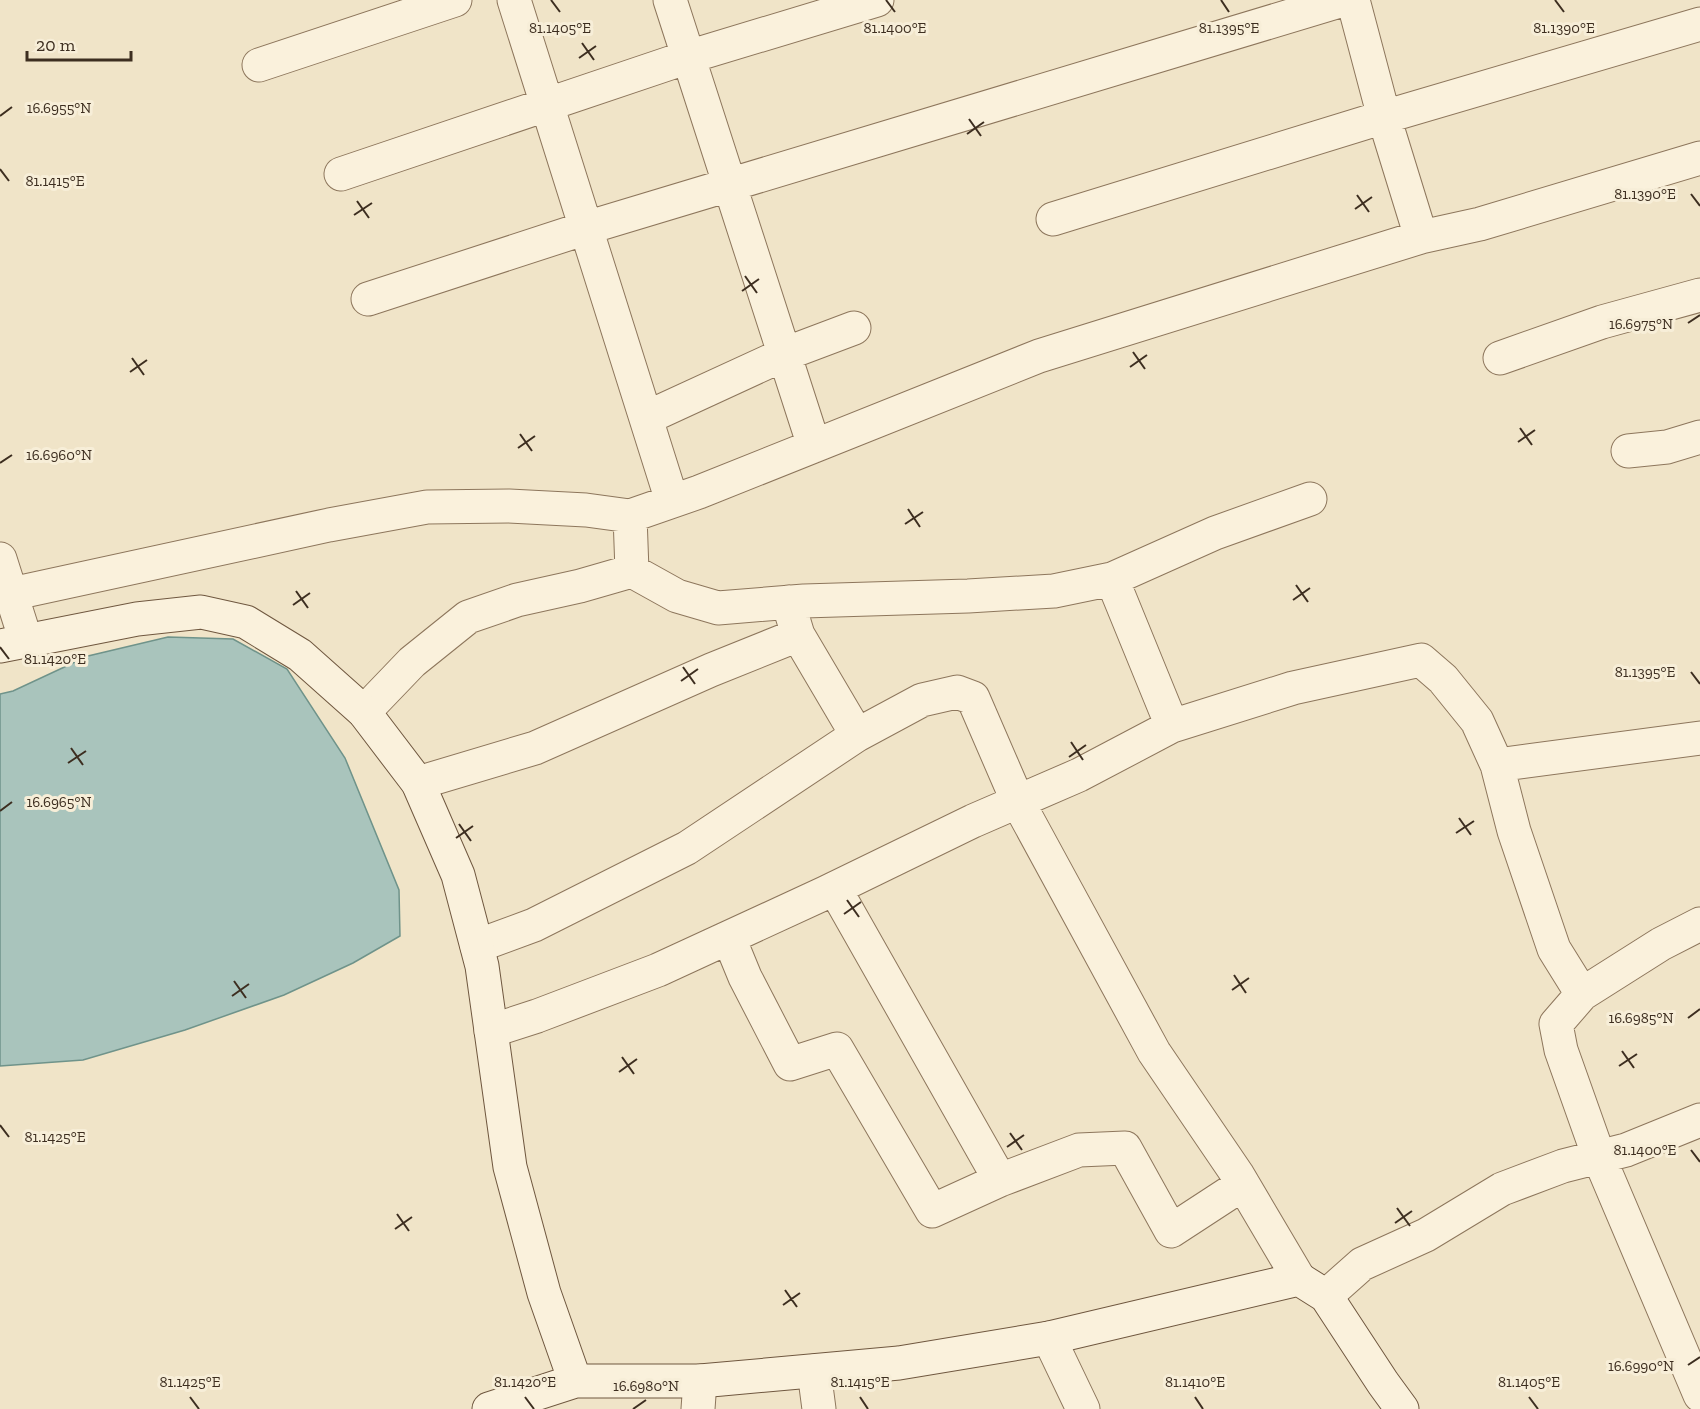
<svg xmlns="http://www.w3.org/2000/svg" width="1700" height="1409" viewBox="0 0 1700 1409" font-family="'Zilla Slab',serif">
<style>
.water{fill:#a9c4bc;stroke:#6f938a;stroke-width:1.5}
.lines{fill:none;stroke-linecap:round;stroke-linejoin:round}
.street-casing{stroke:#8d765c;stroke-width:35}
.secondary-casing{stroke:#6f573f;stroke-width:35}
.street{stroke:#faf1dc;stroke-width:33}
.secondary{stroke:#faf1dc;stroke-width:33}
.ticks{fill:none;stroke:#3d2e20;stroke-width:2}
.ticks-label{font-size:15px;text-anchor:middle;fill:#3d2e20;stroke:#f7eed8;stroke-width:6;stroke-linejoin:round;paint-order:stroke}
</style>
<rect width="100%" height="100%" fill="#f0e4c8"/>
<path class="water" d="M168,637L233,639L287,669L345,758L399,890L400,936L353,963L284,995L185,1030L83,1060L0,1066V694L13,691L88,656Z"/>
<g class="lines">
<defs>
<path id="street" d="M514,0L672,501
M670,0L814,446
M1353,0L1384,117L1421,237
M259,65L455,0
M341,174L688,57L877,0
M1053,219L1384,117L1700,24
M368,299L586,228L1343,0
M1500,358L1602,322L1700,295
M646,418L785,354L854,328
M1628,451L1667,447L1700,437
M0,559L26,641
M632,571L677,596L718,608L804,601L968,596L1054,591L1112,579L1215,533L1310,499
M1112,579L1172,726
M11,594L329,525L427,507L509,506L586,510L630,516L699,492L1039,356L1421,237L1480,224L1700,158
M364,712L412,662L468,617L517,600L580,586L632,571L630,516
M857,735L922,700L957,692L973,698L1018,802L1154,1052L1237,1174L1299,1279
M1497,765L1700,738
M418,783L535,748L711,670L798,635
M835,889L1000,1180
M1700,924L1661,944L1582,994L1556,1024L1561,1050L1599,1157L1700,1395
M729,938L745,977L790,1064L837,1049L932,1211L1000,1180L1079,1150L1125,1148L1171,1231L1243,1184
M477,946L534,925L687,848L857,735L798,635L788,602
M491,1031L537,1016L658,970L825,893L973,821L1079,775L1172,726L1293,688L1421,660L1443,679L1477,721L1497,765L1514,831L1554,949L1582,994
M1326,1296L1362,1264L1426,1235L1502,1189L1563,1166L1626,1150L1700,1120
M1049,1338L1083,1409
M814,1371L819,1409
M698,1409L700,1381"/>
<path id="secondary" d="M0,646L137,619L201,612L246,622L300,655L364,712L418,783L458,875L482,966L510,1167L544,1293L575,1381
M489,1409L575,1381H700L899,1363L1049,1338L1299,1279L1326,1296L1383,1383L1402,1409"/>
</defs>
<use href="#street" class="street-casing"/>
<use href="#secondary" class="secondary-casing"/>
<use href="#street" class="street"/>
<use href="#secondary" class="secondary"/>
</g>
<path class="ticks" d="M551,0L560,12M886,0L895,12M1221,0L1229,12M1555,0L1564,12M582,43L594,60M579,58L596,46M0,116L12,107M969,119L981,136M967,134L984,122M0,169L9,181M1691,194L1700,206M1357,195L1369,212M357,201L369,218M1355,209L1372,197M354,215L372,203M745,276L757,293M742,291L759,279M1688,323L1700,315M1133,352L1145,369M132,358L144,375M1130,367L1147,355M130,372L147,360M1520,428L1532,445M520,434L532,451M1518,442L1535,430M518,448L535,436M0,463L12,455M908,509L920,527M905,524L923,512M1296,585L1308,602M296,591L308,608M1293,600L1310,588M293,605L310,593M0,647L9,659M683,667L695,684M1691,672L1700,684M681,681L698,669M1071,742L1083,760M71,748L83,765M1069,757L1086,745M68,763L86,751M0,811L12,802M1459,818L1471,835M459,824L471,841M1456,833L1474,821M456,838L473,826M847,900L859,917M844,914L861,902M1234,975L1246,993M234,981L246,998M1232,990L1249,978M232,996L249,984M1688,1018L1700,1009M1622,1051L1634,1068M622,1057L634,1074M1619,1066L1637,1054M619,1072L637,1059M0,1125L9,1137M1010,1133L1022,1150M1007,1147L1024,1135M1691,1150L1700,1162M1397,1208L1410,1226M397,1214L409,1231M1395,1223L1412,1211M395,1229L412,1217M785,1290L797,1307M783,1305L800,1293M1688,1365L1700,1357M190,1397L199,1409M525,1397L534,1409M860,1397L868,1409M1195,1397L1203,1409M1529,1397L1538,1409M633,1409L646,1400"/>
<g class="ticks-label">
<text x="560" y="33">81.1405°E</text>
<text x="895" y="33">81.1400°E</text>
<text x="1229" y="33">81.1395°E</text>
<text x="1564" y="33">81.1390°E</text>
<text x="59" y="113">16.6955°N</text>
<text x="55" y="186">81.1415°E</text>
<text x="1645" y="199">81.1390°E</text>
<text x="1641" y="329">16.6975°N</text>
<text x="59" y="460">16.6960°N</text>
<text x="55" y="664">81.1420°E</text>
<text x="1645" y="677">81.1395°E</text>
<text x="59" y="807">16.6965°N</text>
<text x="1641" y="1023">16.6985°N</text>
<text x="55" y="1142">81.1425°E</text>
<text x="1645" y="1155">81.1400°E</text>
<text x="1641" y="1371">16.6990°N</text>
<text x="190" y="1387">81.1425°E</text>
<text x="525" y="1387">81.1420°E</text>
<text x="860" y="1387">81.1415°E</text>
<text x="1195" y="1387">81.1410°E</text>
<text x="1529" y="1387">81.1405°E</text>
<text x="646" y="1391">16.6980°N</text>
</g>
<path d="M27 51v9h104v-9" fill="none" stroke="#3d2e20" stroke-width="3"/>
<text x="36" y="51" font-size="18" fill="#3d2e20" stroke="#f7eed8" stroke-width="4.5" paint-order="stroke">20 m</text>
</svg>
